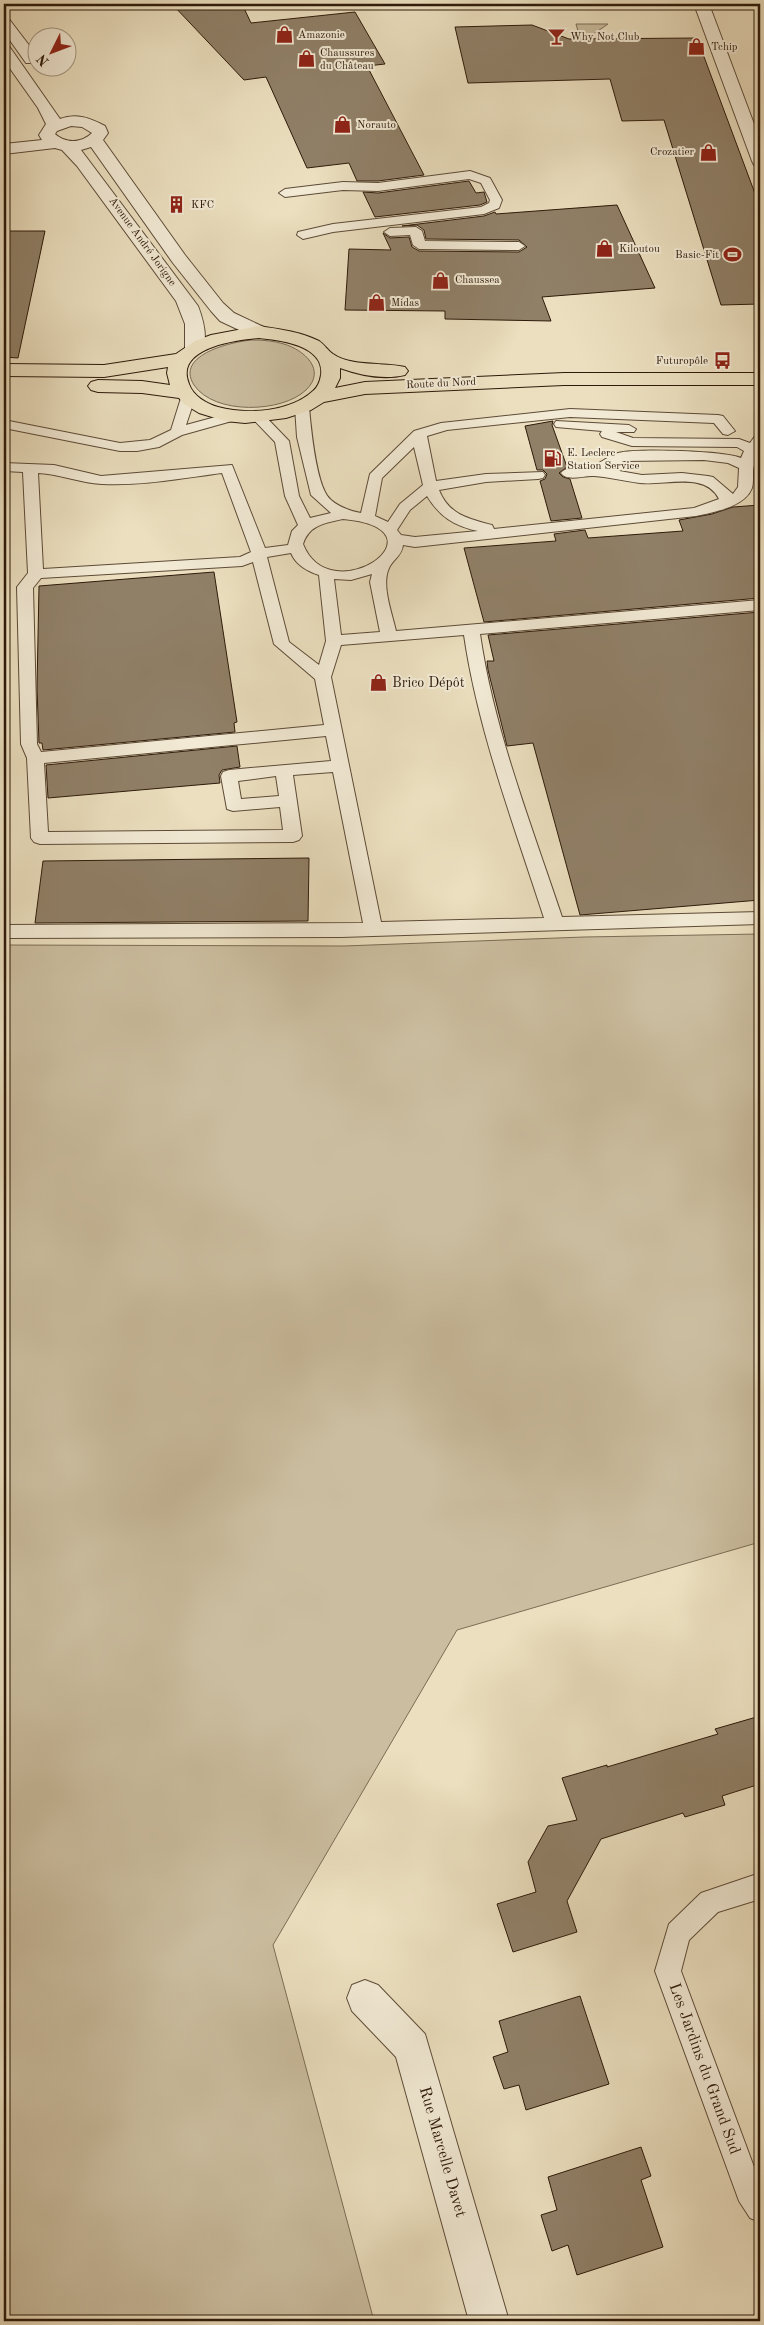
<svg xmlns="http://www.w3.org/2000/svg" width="764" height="2325" viewBox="0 0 764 2325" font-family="'Old Standard TT',serif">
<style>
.green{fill:#cbbea0;stroke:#7c6c55}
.building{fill:#908068;stroke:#2e1a0a}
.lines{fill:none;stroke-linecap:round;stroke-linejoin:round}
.lane-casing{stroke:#5d4b37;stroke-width:2}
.street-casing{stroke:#5d4b37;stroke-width:2}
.primary-casing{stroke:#2e1a0a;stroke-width:2}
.lane{fill:#f2ead5;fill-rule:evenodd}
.street{fill:#f2ead5;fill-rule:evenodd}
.primary{fill:#ebdfbf;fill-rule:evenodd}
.labels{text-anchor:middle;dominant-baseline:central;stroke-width:4;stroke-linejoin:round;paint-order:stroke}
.far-poi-label{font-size:11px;fill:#2e1a0a;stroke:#f2ead5;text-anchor:start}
.far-street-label{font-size:11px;fill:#2e1a0a;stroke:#f2ead5}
.poi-label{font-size:14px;fill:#2e1a0a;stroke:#f2ead5;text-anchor:start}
.near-street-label{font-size:16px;fill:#2e1a0a;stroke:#f2ead5}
</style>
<rect width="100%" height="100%" fill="#ebdfbf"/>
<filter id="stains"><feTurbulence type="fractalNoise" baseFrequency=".004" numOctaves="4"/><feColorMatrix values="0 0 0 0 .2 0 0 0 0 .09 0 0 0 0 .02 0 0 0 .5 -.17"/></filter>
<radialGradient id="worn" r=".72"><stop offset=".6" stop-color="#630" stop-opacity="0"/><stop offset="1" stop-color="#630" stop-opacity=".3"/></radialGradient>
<path class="green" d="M576,24H608L589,37L580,38Z
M253,340C264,340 274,341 284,344C304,350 327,370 306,390C282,413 214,415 194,385C174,354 235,341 253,340Z
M760,934V1542L457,1630L273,1945L374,2321H4V945L344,946L584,937Z"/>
<path class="building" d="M172,4H242L251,23L355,12L385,64L367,66L424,175L378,181H357L349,163L307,168L266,77L244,80Z
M532,25L569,39L697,38L760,207V304L721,305L664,120L622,121L610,79L468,83L455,27Z
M469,181L476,193L484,192L487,202L480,205L375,217L363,192L378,193Z
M617,205L655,288L542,297L551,321L445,319V311L345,310L349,249L391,250L383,233L390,238L409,237L412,247L419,251L519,252L527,247L519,240L426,239L424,230L417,225L402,226L484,216L495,212L496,214Z
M4,231H45L18,358L4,357Z
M553,421L552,425L567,467L559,473L563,477L570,479L582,518L551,521L540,481L545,479L547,474L543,470H537L525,426Z
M760,505V598L484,622L464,548L556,541L554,534L585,530L588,538L683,531L679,520L712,514L733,507Z
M214,572L237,722L234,723L235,732L43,750L42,743H39L37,688L39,586Z
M760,612V900L580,915L533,743L507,746L488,670L487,661H494L488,635Z
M237,746L240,767L222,770L219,775L220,783L48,798L46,765Z
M309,858L308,921L35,923L43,861Z
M760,1716V1784L722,1796L725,1805L685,1817L683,1813L601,1839L567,1901L577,1932L513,1952L497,1904L536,1892L528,1862L548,1826L577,1820L562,1778L607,1765V1767L718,1734L715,1729Z
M580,1996L609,2084L526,2110L519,2085L504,2089L493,2057L508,2052L499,2021Z
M641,2147L651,2176L641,2180L663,2247L577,2275L568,2245L552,2251L541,2215L557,2210L548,2177Z"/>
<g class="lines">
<defs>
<path id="lane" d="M470,171L490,178L502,200L499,208L484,214L333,232L303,239L297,235L298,232L333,224L481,207L489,203L490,200L481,183L469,179L378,191L343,190L285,197L279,193L285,189L343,182L378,183Z
M416,227L422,231L425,241L519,242L525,246L519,250L419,249L413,245L410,235L390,236L384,232L390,228Z
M188,394L195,398L186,425L234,412L241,416L239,419L182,435L159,447L137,451H120L4,428V420L120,443L150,440L171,430L181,398Z
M302,403L309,407C311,429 315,472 325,492C330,504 349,511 361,513L370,474L414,431L441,423L570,409L718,415L723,416L735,431L728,435L723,434L714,423L570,417L447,430L427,436L436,481L486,474L543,472L545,475L543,478L538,479L486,482L439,490C449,515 469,519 492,525L494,529L694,508L719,499C705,471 665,486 640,483C625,481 609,477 594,476C584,475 567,482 561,473C567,465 581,469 590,467C600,464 608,456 618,453C636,448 725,451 741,458L744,451L737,447L632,446L602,437L600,434L602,431L556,427L554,424L556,421L629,425L636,429L634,432H616L633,438L739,439L750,443L755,436L760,435C760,446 757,454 754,465C752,472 754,481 752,488C745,507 714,512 696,516L415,547L403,545C402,556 393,559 389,568C381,585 392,613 396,631L760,600V610L480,634C494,730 531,824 562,917L760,912V924L341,937L4,938V925L363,923L333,772L293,775L302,836L299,840L293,842L40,844L34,842L31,838L27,758L21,744L17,587L28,573L23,472L4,471V463L54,465L101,476L232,465L265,548L288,545L292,531L298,525L285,496L275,442L251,417L258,413L263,414L289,441L299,496L310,518L331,513L311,495L297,437L295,407ZM414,447L423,485L400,504L388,522L375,516L382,478ZM704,460L728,463L739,468L738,487L733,494L713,477L708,476L682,473L642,475L608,469L624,461ZM38,473C60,474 80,483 102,484C142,486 183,478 222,473L251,552L240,557L43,569ZM427,496C440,517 454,526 478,531L415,537L401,535L397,530L410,510ZM343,519C452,529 331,614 303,544C309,525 325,523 343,519ZM291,553C296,565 307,571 319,575L326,641L319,665L289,642L267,557ZM253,562L274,644L315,679L324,725L41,752L37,744L33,588L41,578L242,566ZM372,574L370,582L380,632L341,635L334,579L351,580ZM464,635C478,731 514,825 544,918L381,922L331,677L341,645ZM326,736L331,761L229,770L223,772L221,776L227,809L233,811L280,807L283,830L48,832L44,763ZM276,776L279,796L241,799L238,781Z
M760,1873V1899L718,1912L689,1940L681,1971L760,2183V2222L750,2218L739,2201L655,1971L669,1924L701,1893Z"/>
<path id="street" d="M694,4H709L760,140V166L754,165L752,161Z
M4,17L9,19L38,57V63H26L4,32Z
M4,44L9,46L60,119C76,113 90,118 105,126L108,133L103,140L185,255L223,303L234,313L266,328L268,332L266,336H252L220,321L211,311L173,263L91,147L81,150L198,306C203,319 209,339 201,352H187L185,348V324L176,301L77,166L62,150L55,148L4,154V144L42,140L39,135L46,124L38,108L4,60ZM71,126L82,127L92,133C82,143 66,144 55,134L57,131Z
M365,1980L378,1985L425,2034L509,2321H469L396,2057L352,2011L347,1998L352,1985Z"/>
<path id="primary" d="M259,326C279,329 301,332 319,341C325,345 328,351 333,354C351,367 384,362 405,367L408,371L405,375C384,380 359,375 340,368V378L335,388L365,382L564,373H760V385H564L365,394L324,402L311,410L286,418L245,423L225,421L199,413L184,404L179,398L142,393L98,392L91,390L88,386L91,382L98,380L142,381L170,385L167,373L168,367L104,377L4,376V364L104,365L176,354L195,341L211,335ZM259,338C279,340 325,345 321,375C320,381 318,387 313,391C290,412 247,415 218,407C207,404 193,396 189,384C174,348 235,340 259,338Z"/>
</defs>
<use href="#lane" class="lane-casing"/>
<use href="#street" class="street-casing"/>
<use href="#primary" class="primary-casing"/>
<use href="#lane" class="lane"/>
<use href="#street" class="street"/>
<use href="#primary" class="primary"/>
</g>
<defs>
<symbol id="shop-bare" viewBox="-9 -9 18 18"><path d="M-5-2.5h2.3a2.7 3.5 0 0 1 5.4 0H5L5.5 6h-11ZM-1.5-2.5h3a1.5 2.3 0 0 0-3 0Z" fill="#8f2418" stroke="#f2ead5" stroke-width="2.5" paint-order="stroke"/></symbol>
<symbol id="bar-bare" viewBox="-9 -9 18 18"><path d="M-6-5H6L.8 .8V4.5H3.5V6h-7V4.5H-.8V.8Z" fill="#8f2418" stroke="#f2ead5" stroke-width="2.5" paint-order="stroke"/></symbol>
<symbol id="building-bare" viewBox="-9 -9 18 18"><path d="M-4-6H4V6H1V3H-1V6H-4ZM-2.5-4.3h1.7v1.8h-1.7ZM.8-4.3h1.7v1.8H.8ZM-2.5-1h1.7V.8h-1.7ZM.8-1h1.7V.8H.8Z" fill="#8f2418" stroke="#f2ead5" stroke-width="2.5" paint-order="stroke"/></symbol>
<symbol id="stadium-bare" viewBox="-9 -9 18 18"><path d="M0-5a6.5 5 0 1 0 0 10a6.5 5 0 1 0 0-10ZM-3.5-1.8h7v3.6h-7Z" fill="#8f2418" stroke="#f2ead5" stroke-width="2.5" paint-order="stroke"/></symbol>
<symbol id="bus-bare" viewBox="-9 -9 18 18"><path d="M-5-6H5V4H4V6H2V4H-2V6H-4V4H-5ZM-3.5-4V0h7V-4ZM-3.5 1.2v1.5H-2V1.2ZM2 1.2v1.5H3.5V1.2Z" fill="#8f2418" stroke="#f2ead5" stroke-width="2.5" paint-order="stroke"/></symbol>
<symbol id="fuel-bare" viewBox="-9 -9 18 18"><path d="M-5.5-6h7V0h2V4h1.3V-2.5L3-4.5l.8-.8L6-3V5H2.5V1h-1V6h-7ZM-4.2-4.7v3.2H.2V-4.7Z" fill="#8f2418" stroke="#f2ead5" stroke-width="2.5" paint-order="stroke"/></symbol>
</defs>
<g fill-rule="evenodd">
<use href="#shop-bare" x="272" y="22" width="25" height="25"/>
<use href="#bar-bare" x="544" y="24" width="25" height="25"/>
<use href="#shop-bare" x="684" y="34" width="25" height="25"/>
<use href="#shop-bare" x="294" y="46" width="25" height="25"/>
<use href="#shop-bare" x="330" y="112" width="25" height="25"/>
<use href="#shop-bare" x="696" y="140" width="25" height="25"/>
<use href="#building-bare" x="164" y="192" width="25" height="25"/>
<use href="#shop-bare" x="592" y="236" width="25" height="25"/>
<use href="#stadium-bare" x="720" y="242" width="25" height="25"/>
<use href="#shop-bare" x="428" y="268" width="25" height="25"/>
<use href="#shop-bare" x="364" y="290" width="25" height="25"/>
<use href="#bus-bare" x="710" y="348" width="25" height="25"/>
<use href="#fuel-bare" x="540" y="446" width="25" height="25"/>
<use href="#shop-bare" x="366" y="670" width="25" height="25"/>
</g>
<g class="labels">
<g class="far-poi-label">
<text x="298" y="35">Amazonie</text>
<text x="570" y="37">Why Not Club</text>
<text x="711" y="47">Tchip</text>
<text x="320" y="53">Chaussures<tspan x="320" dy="13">du Château</tspan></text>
<text x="357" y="125">Norauto</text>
<text x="694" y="152" text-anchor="end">Crozatier</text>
<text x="191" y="205">KFC</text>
<text x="619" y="249">Kiloutou</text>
<text x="719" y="255" text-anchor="end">Basic-Fit</text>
<text x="455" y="280">Chaussea</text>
<text x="391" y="303">Midas</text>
<text x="708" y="361" text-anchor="end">Futuropôle</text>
<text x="567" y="453">E. Leclerc<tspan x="567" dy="13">Station Service</tspan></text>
</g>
<g class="far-street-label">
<text transform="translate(142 242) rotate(54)">Avenue André Jorigne</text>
<text transform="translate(441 384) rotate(-3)">Route du Nord</text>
</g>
<g class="poi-label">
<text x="392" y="683">Brico Dépôt</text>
</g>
<g class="near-street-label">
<text transform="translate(704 2069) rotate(70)">Les Jardins du Grand Sud</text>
<text transform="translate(442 2152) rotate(74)">Rue Marcelle Davet</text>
</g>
</g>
<rect width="764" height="2325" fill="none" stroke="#ebdfbf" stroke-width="20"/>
<rect x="5" y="5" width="754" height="2315" fill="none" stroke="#2e1a0a" stroke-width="2.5"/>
<rect x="10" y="10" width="744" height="2305" fill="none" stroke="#2e1a0a"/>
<g transform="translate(52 52) rotate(228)"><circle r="24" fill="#f2ead5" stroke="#a49784"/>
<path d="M0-4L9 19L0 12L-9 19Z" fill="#8f2418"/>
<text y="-8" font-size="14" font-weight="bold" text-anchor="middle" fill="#2e1a0a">N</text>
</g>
<rect width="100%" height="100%" filter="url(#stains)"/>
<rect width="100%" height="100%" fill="url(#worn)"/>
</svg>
